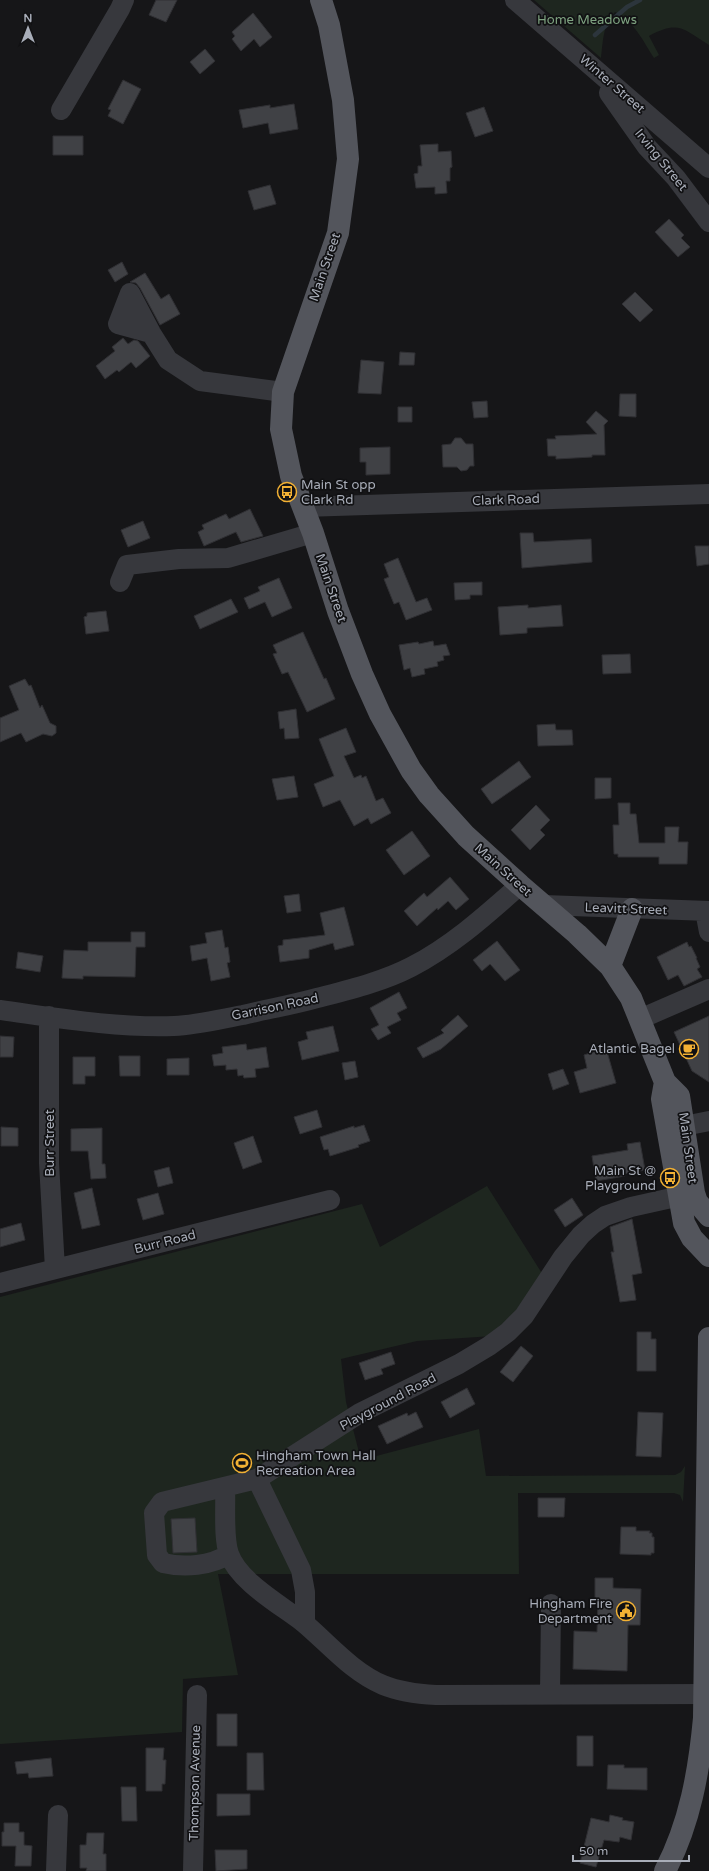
<svg xmlns="http://www.w3.org/2000/svg" width="709" height="1871" viewBox="0 0 709 1871" font-family="'Varela Round',sans-serif">
<style>
.green{fill:#1e261f}
.lines{fill:none;stroke-linecap:round;stroke-linejoin:round}
.stream{stroke:#2c353c;stroke-width:4.5}
.building{fill:#404145;stroke:#303034}
.minor{stroke:#37383d;stroke-width:20}
.major{stroke:#53555c;stroke-width:22}
.labels{text-anchor:middle;dominant-baseline:central;stroke-width:3.5;stroke-linejoin:round;paint-order:stroke}
.park-label{font-size:13px;fill:#7fa381;stroke:#111113}
.street-label{font-size:13px;fill:#a8adb8;stroke:#111113}
.poi-label{font-size:13px;fill:#a8adb8;stroke:#111113;text-anchor:end}
</style>
<rect width="100%" height="100%" fill="#161618"/>
<path class="green" d="M534,0H709V45C683,29 679,20 649,36L659,55L654,58C643,41 634,21 615,12C603,23 603,42 601,58Z
M487,1186L543,1275L519,1311L493,1336L417,1341L341,1359L346,1402L361,1460L479,1429L486,1476L675,1475L681,1472L685,1466L683,1502L680,1495L674,1493H518L519,1574H218L238,1675L183,1679L182,1732L0,1744V1297L362,1204L380,1247Z"/>
<g class="lines">
<path class="stream" d="M595,35L627,7L640,0"/>
</g>
<path class="building" d="M156,0H177L166,22L149,15Z
M253,13L272,37L260,47L254,39L241,51L232,39L235,36L232,32Z
M205,49L215,61L200,74L190,62Z
M123,80L141,89L123,124L108,116L111,110L108,109Z
M294,104L298,129L270,134L268,123L243,128L239,110L270,105V108Z
M484,107L493,131L475,137L466,113Z
M53,136H83V155H53Z
M438,144V152L451,151L452,167L450,168V181H446L447,193L435,194V187L416,188L414,174L418,173V166H422L420,145Z
M270,185L276,204L254,210L248,191Z
M669,219L684,235L681,238L690,247L678,257L655,232Z
M122,262L128,274L115,282L108,270Z
M145,273L161,299L169,294L180,314L160,325L140,288L136,283L130,282Z
M635,292L653,310L640,322L622,304Z
M123,338L128,344L134,340L138,341L150,356L136,368L131,362L119,372L117,370L105,379L96,366L115,351L112,347Z
M400,352L415,353L414,365H399Z
M361,360L384,362L381,394L358,393Z
M620,394H636V417L619,416Z
M487,401L488,417L474,418L472,402Z
M398,407H412V422H398Z
M596,411L608,421L604,425L605,455H592V457L556,459V456H548L547,439H556L555,436L597,434L586,422Z
M455,438H461L466,444H473L474,466H470L467,470L461,471L457,467H443L442,445L451,444Z
M390,447V474L366,475V462H360V448Z
M250,509L263,536L241,542L236,532L204,546L198,532L204,529L202,525L226,514L229,519Z
M143,521L150,538L128,547L121,530Z
M520,533H533L534,542L591,539L592,562L522,568Z
M695,546H709V564L697,566Z
M398,558L416,602L427,598L432,610L406,620L399,602L394,604L384,579L389,577L384,564Z
M279,578L292,608L272,617L265,602L249,609L244,598L260,591L258,587Z
M482,582V595H470V599L455,600L454,583Z
M231,599L238,612L200,629L194,616Z
M528,605V608L561,605L563,626L527,628V633L500,635L498,607Z
M106,611L109,631L86,634L84,617L87,616V613Z
M303,632L324,679L326,678L335,699L307,712L288,672L282,674L273,654L277,653L273,645Z
M433,641L434,646L446,644L450,655L443,656L444,660L437,662L438,666L424,669L425,674L412,677L410,668L404,670L399,645L418,642L419,644Z
M630,654L631,673L603,674L602,655Z
M25,679L29,686L31,685L40,708L42,705L50,723L56,726V733L52,736L43,734L26,742L21,733L0,742V718L19,710L9,686Z
M296,709L299,738L285,739L284,728L280,729L278,712Z
M555,724L556,730H572L573,745L538,746L537,725Z
M346,728L356,752L344,756L354,778L361,775L362,778L366,776L376,801L383,798L391,813L371,824L368,818L354,826L340,800L323,807L314,784L334,776L319,739Z
M519,761L531,777L492,804L481,789Z
M294,776L298,797L277,800L272,779Z
M595,778H611V798L595,799Z
M618,803H630V814H636L639,843H665V827H679L678,842H688L687,864H659V857H618V854H614L613,825H619Z
M536,805L550,820L540,830L545,835L530,850L511,830Z
M412,831L430,856L404,875L386,850Z
M450,877L469,899L456,910L448,901L438,910L437,908L417,926L404,911L424,893L427,897Z
M299,894L301,911L287,913L284,896Z
M344,907L354,945L335,950L333,943L309,950V958L280,962L278,946L283,945V940L325,935L320,913Z
M222,930L225,948L228,947L230,962L227,963L230,977L211,981L207,958L192,961L190,946L207,943L205,933Z
M131,932H145V947H136L135,977L83,976V979L62,978L64,950L88,951V942H131Z
M497,941L520,970L505,981L490,964L482,971L473,960Z
M687,942L689,947L691,946L697,958H696L700,967L697,969L702,977L684,986L678,975L668,980L657,957Z
M18,952L43,956L40,972L16,968Z
M399,992L407,1008L397,1013L401,1020L387,1027L391,1033L378,1040L371,1029L379,1025L370,1008Z
M458,1015L468,1026L441,1049L423,1058L417,1048L444,1033L441,1030Z
M709,1016V1082L692,1071L674,1032Z
M333,1026L339,1051L302,1060L298,1042L308,1039L306,1032Z
M0,1036L14,1037L13,1057H0Z
M246,1044L247,1050L266,1047L269,1067L255,1069L256,1077L244,1078L243,1075L238,1076L237,1069L226,1070V1065L214,1066L212,1055L223,1053L222,1047Z
M606,1048L616,1083L580,1093L574,1072L587,1068L584,1055Z
M119,1056H140V1076H120Z
M73,1057H95V1076H85V1084H73Z
M189,1058V1075H167V1059Z
M355,1061L358,1077L345,1080L342,1063Z
M563,1069L569,1084L553,1090L548,1074Z
M317,1110L322,1127L300,1134L294,1117Z
M364,1125L370,1141L358,1145L359,1147L330,1156L328,1149L324,1150L320,1137L354,1126V1128Z
M1,1127L18,1128V1146H1Z
M102,1128V1164H105L106,1178L91,1179L88,1151H71V1129Z
M253,1136L262,1162L243,1169L234,1143Z
M640,1142L645,1170L624,1174L625,1176L596,1181L592,1156L628,1150L627,1144Z
M169,1167L173,1183L158,1187L154,1171Z
M92,1188L100,1225L82,1229L74,1193Z
M158,1193L164,1214L143,1220L137,1199Z
M572,1198L583,1215L565,1227L554,1210Z
M632,1219L642,1273L632,1275L636,1300L620,1302L611,1252H614L610,1227Z
M21,1223L25,1240L0,1247V1229Z
M637,1332H651V1339H656V1371H637Z
M521,1346L533,1356L513,1382L500,1372Z
M391,1352L395,1364L381,1369L383,1374L365,1380L359,1363Z
M467,1388L475,1404L450,1418L441,1402Z
M416,1412L423,1427L387,1444L378,1426L407,1413L408,1416Z
M638,1412L663,1413L661,1457L636,1456Z
M538,1498H565L564,1517H538Z
M195,1518L197,1552L173,1553L171,1519Z
M621,1527H636V1531H650L649,1533H652V1537H654V1553H651V1555L620,1554Z
M595,1578H613V1588L641,1589L640,1625H628L627,1671L573,1669L574,1631L597,1632L598,1600H595Z
M217,1714H237V1746H217Z
M577,1736H593V1766H577Z
M146,1748H164L163,1760H166L165,1784H162V1791H146Z
M247,1753H263L264,1790H247Z
M51,1758L53,1776L29,1778L28,1773L17,1774L15,1762Z
M608,1765H624V1768H647V1790L607,1789Z
M121,1787H136L137,1821H122Z
M217,1794H250V1815L217,1816Z
M610,1815L623,1818L622,1820L634,1822L631,1840L620,1837L619,1842L604,1840L596,1867L580,1863L591,1818L609,1822Z
M4,1823H19V1832H24V1845L32,1846L31,1866H15L16,1846H2V1832H4Z
M87,1833H104L103,1854H106V1871H86L87,1868H80V1845H86Z
M215,1850H247V1869L216,1871Z"/>
<g class="lines">
<path class="minor" d="M515,0L709,168
M609,93L647,147L676,178L709,222
M61,110L120,9L124,0
M151,333L118,324L130,293L151,333L168,360L200,381L283,392
M303,507L709,494
M120,582L127,565L179,559L228,558L313,533
M544,905L709,911
M705,911L709,932
M0,1010C58,1018 115,1028 174,1026C197,1025 221,1019 243,1015C268,1009 292,1005 317,998C348,990 382,982 411,967C452,946 486,915 520,885
M49,1016V1163L55,1269
M640,1019L709,989
M684,1126L709,1121
M0,1283L330,1200
M257,1479L301,1570L305,1592V1624
M225,1487C226,1505 223,1538 229,1554C239,1582 281,1605 304,1623C329,1644 352,1672 383,1685C400,1692 417,1694 436,1695L705,1694
M229,1554C211,1566 184,1568 163,1563L157,1555L154,1513L162,1502L257,1479L360,1413L459,1364L489,1346L508,1332L524,1316L563,1257L581,1235L593,1224L605,1216L631,1207L694,1193
M550,1694L551,1604
M56,1871L58,1815
M193,1871L197,1695"/>
<path class="major" d="M321,0L329,25L343,100L348,159L338,233L283,392L281,429L291,476L313,533L338,611L362,674L380,714L411,770L429,795L466,836L520,885L577,934L610,966L631,998L665,1082L679,1096L694,1193L697,1202L709,1216
M610,966L632,909
M665,1082L662,1099L684,1223L692,1238L709,1256
M665,1871C690,1823 699,1772 704,1718L709,1338"/>
</g>
<defs>
<symbol id="bus-ring" viewBox="-11 -11 22 22"><circle r="9.5" fill="#111113" stroke="#f2b134" stroke-width="1.5"/><path d="M-5-6H5V4H4V6H2V4H-2V6H-4V4H-5ZM-3.5-4V0h7V-4ZM-3.5 1.2v1.5H-2V1.2ZM2 1.2v1.5H3.5V1.2Z" fill="#f2b134"/></symbol>
<symbol id="cafe-ring" viewBox="-11 -11 22 22"><circle r="9.5" fill="#111113" stroke="#f2b134" stroke-width="1.5"/><path d="M-5.5-4.5H6V0H3Q3 3.5 0 3.5H-2.5Q-5.5 3.5-5.5 0ZM3-3.2v2h1.7v-2ZM-6 4.5H4V6H-6Z" fill="#f2b134"/></symbol>
<symbol id="stadium-ring" viewBox="-11 -11 22 22"><circle r="9.5" fill="#111113" stroke="#f2b134" stroke-width="1.5"/><path d="M0-5a6.5 5 0 1 0 0 10a6.5 5 0 1 0 0-10ZM-3.5-1.8h7v3.6h-7Z" fill="#f2b134"/></symbol>
<symbol id="civic-ring" viewBox="-11 -11 22 22"><circle r="9.5" fill="#111113" stroke="#f2b134" stroke-width="1.5"/><path d="M-.6-6.5H3V-4.5H.6V-3L4-1V1h2V6H-6V1h2V-1L-.6-3ZM-1.2 2.5V6h2.4V2.5Z" fill="#f2b134"/></symbol>
</defs>
<g fill-rule="evenodd">
<use href="#bus-ring" x="276" y="481" width="22" height="22"/>
<use href="#cafe-ring" x="678" y="1038" width="22" height="22"/>
<use href="#bus-ring" x="659" y="1167" width="22" height="22"/>
<use href="#stadium-ring" x="231" y="1452" width="22" height="22"/>
<use href="#civic-ring" x="615" y="1600" width="22" height="22"/>
</g>
<g class="labels">
<g class="park-label">
<text x="587" y="20">Home Meadows</text>
</g>
<g class="street-label">
<text transform="translate(612 84) rotate(41)">Winter Street</text>
<text transform="translate(661 160) rotate(51)">Irving Street</text>
<text transform="translate(325 267) rotate(-71)">Main Street</text>
<text transform="translate(506 500) rotate(-2)">Clark Road</text>
<text transform="translate(331 588) rotate(71)">Main Street</text>
<text transform="translate(503 870) rotate(42)">Main Street</text>
<text transform="translate(626 909) rotate(2)">Leavitt Street</text>
<text transform="translate(275 1007) rotate(-12)">Garrison Road</text>
<text transform="translate(50 1143) rotate(-90)">Burr Street</text>
<text transform="translate(688 1148) rotate(82)">Main Street</text>
<text transform="translate(165 1242) rotate(-14)">Burr Road</text>
<text transform="translate(388 1402) rotate(-28)">Playground Road</text>
<text transform="translate(195 1783) rotate(-89)">Thompson Avenue</text>
</g>
<g class="poi-label">
<text x="301" y="485" text-anchor="start">Main St opp<tspan x="301" dy="15">Clark Rd</tspan></text>
<text x="675" y="1049">Atlantic Bagel</text>
<text x="656" y="1171">Main St @<tspan x="656" dy="15">Playground</tspan></text>
<text x="256" y="1456" text-anchor="start">Hingham Town Hall<tspan x="256" dy="15">Recreation Area</tspan></text>
<text x="612" y="1604">Hingham Fire<tspan x="612" dy="15">Department</tspan></text>
</g>
</g>
<g transform="translate(28 28)" stroke="#111113" stroke-width="3" paint-order="stroke">
<path d="M0-3L7 15L0 10L-7 15Z" fill="#a8adb8"/>
<text y="-6" font-size="11" font-weight="bold" text-anchor="middle" fill="#a8adb8">N</text>
</g>
<path d="M573 1855v6h116v-6" fill="none" stroke="#a8adb8" stroke-width="2"/>
<text x="579" y="1855" font-size="12" fill="#a8adb8" stroke="#111113" stroke-width="3" paint-order="stroke">50 m</text>
</svg>
